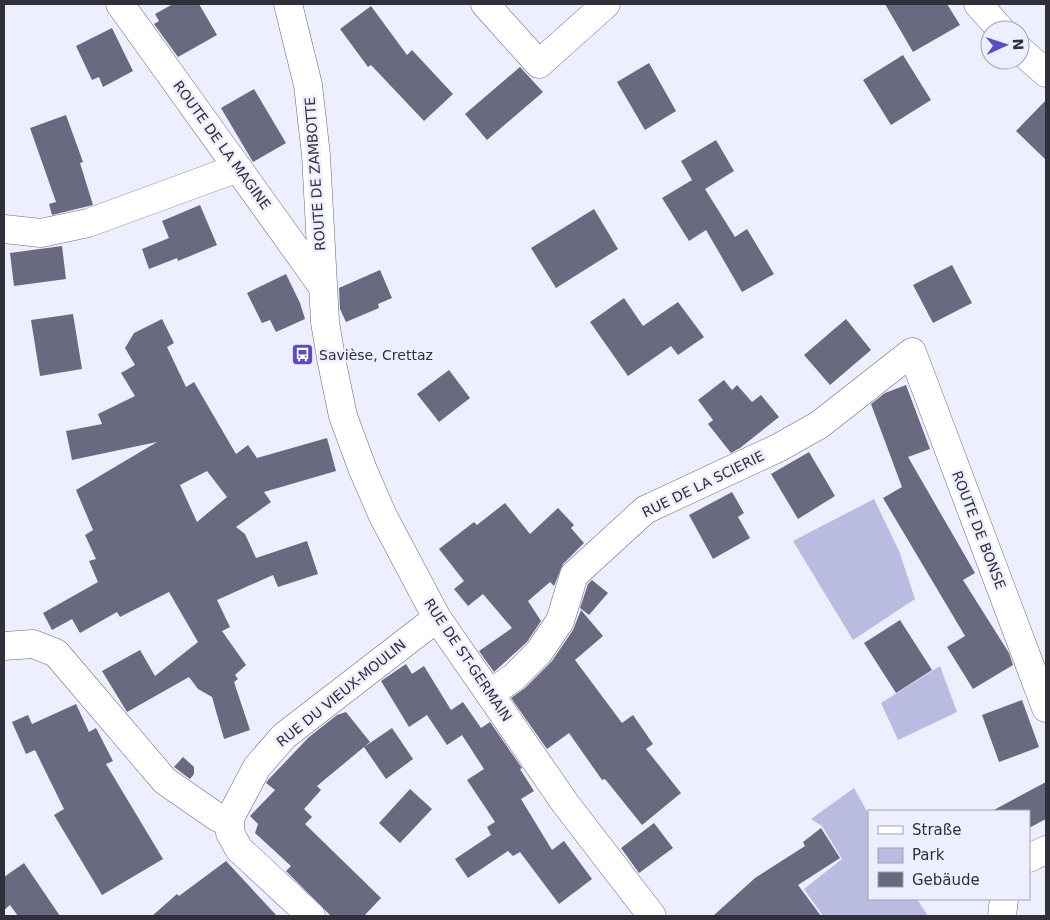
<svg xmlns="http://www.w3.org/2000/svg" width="1050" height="920" viewBox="0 0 1050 920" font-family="'DejaVu Sans',sans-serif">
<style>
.green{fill:#babbe1}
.building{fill:#696a80;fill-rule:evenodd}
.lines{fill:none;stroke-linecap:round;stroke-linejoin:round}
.minor-casing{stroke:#696980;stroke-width:29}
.minor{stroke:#fff;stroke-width:28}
.labels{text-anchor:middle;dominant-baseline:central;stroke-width:5;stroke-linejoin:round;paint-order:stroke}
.street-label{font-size:14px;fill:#30303a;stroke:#edeefe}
.poi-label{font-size:14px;fill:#30303a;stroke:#edeefe;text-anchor:start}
</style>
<rect width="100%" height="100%" fill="#edeefe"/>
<path class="green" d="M874,499L899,551L915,599L853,640L793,541Z
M940,666L957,712L898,740L881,703Z
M854,788L869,815V899H917L928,916H823L804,889L842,859L822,826L811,819Z"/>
<path class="building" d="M173,4H199L217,35L178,57L154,24L159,21L155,14Z
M885,4H947L960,25L913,52Z
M371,6L407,55L412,50L453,94L424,121L371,65L368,67L340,29Z
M112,28L133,71L103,87L99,77L92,80L76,46Z
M903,55L931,100L891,125L863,80Z
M649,63L676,111L645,130L617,82Z
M520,67L543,92L487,140L465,114Z
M254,89L286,143L253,162L221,108Z
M1046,100V160L1016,131Z
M66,115L83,162L80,163L93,205L52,215L49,204L56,202L30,128Z
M716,140L734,171L705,189L735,237L747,229L774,274L742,292L706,230L689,241L662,198L692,180L681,161Z
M200,205L217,245L178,261L177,258L149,269L142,249L169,238L162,221Z
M594,209L618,249L556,288L531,248Z
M62,246L66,279L14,286L10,253Z
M952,265L972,303L933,323L913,285Z
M380,270L392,298L378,304L379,308L346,322L340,309L339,288Z
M286,274L300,303L305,319L276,332L270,320L262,323L247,293Z
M624,298L643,326L678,302L704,337L678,355L671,346L628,376L590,322Z
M73,314L82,369L40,376L31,320Z
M162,319L174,343L167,347L186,387L194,382L236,454L248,445L257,458L327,438L336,471L264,492L271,502L236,527L245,534L256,558L307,541L318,574L278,587L273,575L217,600L230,627L222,631L246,665L235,675L238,679L234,682L250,730L224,739L212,697L198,689L189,677L127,712L102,671L140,650L155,676L198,642L169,592L120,617L117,612L80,633L72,619L52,630L43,613L98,582L89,561L96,559L85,535L93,530L76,490L157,442L72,460L66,431L102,424L98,414L135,396L121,373L135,365L125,348L134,333ZM207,471L227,497L197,522L180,485Z
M846,319L871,350L830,385L804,355Z
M449,370L470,398L439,422L417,394Z
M724,380L732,390L737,385L752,402L761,395L779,417L740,448L731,453L708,424L713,420L698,400Z
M906,385L930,449L908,457L975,573L963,580L1009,653L1013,665L973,689L947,647L965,636L883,498L902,487L871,404L885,393Z
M809,452L835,496L798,519L771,474Z
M732,492L744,513L738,517L750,538L713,559L689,515Z
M505,503L530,534L558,508L574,525L571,528L584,543L563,564L554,586L550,582L528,601L541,621L527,642L494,672L479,651L512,628L483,594L468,606L454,589L464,581L439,549L474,522L477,525Z
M592,580L608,593L589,615L580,608L588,584Z
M581,610L603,636L575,660L622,723L633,715L653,744L646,749L681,793L642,825L605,779L602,780L569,733L547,749L511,698L525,688L552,661L573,630Z
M900,620L932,670L896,693L864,643Z
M406,664L412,674L424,666L451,710L463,702L481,728L490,722L522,768L520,769L534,791L521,799L552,850L564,841L592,879L559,904L520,852L513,856L508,851L468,878L455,859L491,835L487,827L495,822L467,780L484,769L462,735L447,745L427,715L409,727L381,681Z
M1022,700L1039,747L999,762L982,715Z
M76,704L89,732L96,728L113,761L106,764L163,859L102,895L54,815L64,809L35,750L26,754L12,722L28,715L32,724Z
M346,712L370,742L317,786L321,790L304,809L312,817L305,824L381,898L364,916H331L286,871L291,866L255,833L258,824L250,816L275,790L266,783L268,780L309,737L337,715Z
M392,728L413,759L386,779L364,747Z
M183,757L194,767V774L190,779L174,767Z
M1046,782V819L1029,828V811H992Z
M410,789L432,809L400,843L379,823Z
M654,823L673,848L639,873L621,848Z
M821,828L840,858L798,885L821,916H713L755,878L805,846L803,842Z
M226,861L277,916H152L177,894L179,896Z
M24,863L60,916H18L10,905L4,910V877Z"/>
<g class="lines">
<defs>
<path id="minor" d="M120,4L323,287
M288,4L308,85L316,155L325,322L331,358L343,416L363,470L383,516L437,618L565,803L652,916
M485,4L539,64L606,4
M978,4L1001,30
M1020,50L1046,73
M4,229L41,233L88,223L238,168
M4,646L33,644L56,653L165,781L217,817L230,823
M490,694L514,677L539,652L560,621L574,575L645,510L778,448L819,425L912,352L1046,708
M1029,858L1046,850
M311,916L239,849L230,833V818L257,767L284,736L437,618
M1002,916L1004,899"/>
</defs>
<use href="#minor" class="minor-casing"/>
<use href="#minor" class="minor"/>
</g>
<defs>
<symbol id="bus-square" viewBox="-11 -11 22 22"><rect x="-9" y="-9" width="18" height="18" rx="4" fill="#5c4bc3" stroke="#edeefe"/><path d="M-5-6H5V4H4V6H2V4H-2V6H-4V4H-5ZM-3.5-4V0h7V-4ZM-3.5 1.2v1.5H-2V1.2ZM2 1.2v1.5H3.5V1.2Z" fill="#fff"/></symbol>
</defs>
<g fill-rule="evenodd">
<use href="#bus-square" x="290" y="342" width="25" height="25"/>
</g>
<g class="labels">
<g class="street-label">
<text transform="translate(222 145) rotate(54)">ROUTE DE LA MAGINE</text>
<text transform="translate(315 174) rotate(-94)">ROUTE DE ZAMBOTTE</text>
<text transform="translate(703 484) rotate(-26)">RUE DE LA SCIERIE</text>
<text transform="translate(979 530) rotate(69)">ROUTE DE BONSE</text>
<text transform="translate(468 660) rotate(56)">RUE DE ST-GERMAIN</text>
<text transform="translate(341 693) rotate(-39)">RUE DU VIEUX-MOULIN</text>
</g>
<g class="poi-label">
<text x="319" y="355">Savièse, Crettaz</text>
</g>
</g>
<rect width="1050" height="920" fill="none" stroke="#30303a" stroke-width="10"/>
<rect x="868" y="810" width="162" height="90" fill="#edeefe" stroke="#a1a2b0"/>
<rect x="878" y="826" width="25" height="8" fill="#ffffff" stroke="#a1a2b0"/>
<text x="912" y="835" font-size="15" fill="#30303a">Straße</text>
<rect x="878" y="848" width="25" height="15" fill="#babbe1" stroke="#a1a2b0"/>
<text x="912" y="860" font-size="15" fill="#30303a">Park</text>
<rect x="878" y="872" width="25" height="15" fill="#696a80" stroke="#a1a2b0"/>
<text x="912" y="885" font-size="15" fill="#30303a">Gebäude</text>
<g transform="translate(1005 45) rotate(87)"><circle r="24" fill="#edeefe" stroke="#a1a2b0"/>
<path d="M0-4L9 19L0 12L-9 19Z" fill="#5c4bc3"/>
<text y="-8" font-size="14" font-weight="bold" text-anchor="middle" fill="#30303a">N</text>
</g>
</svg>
